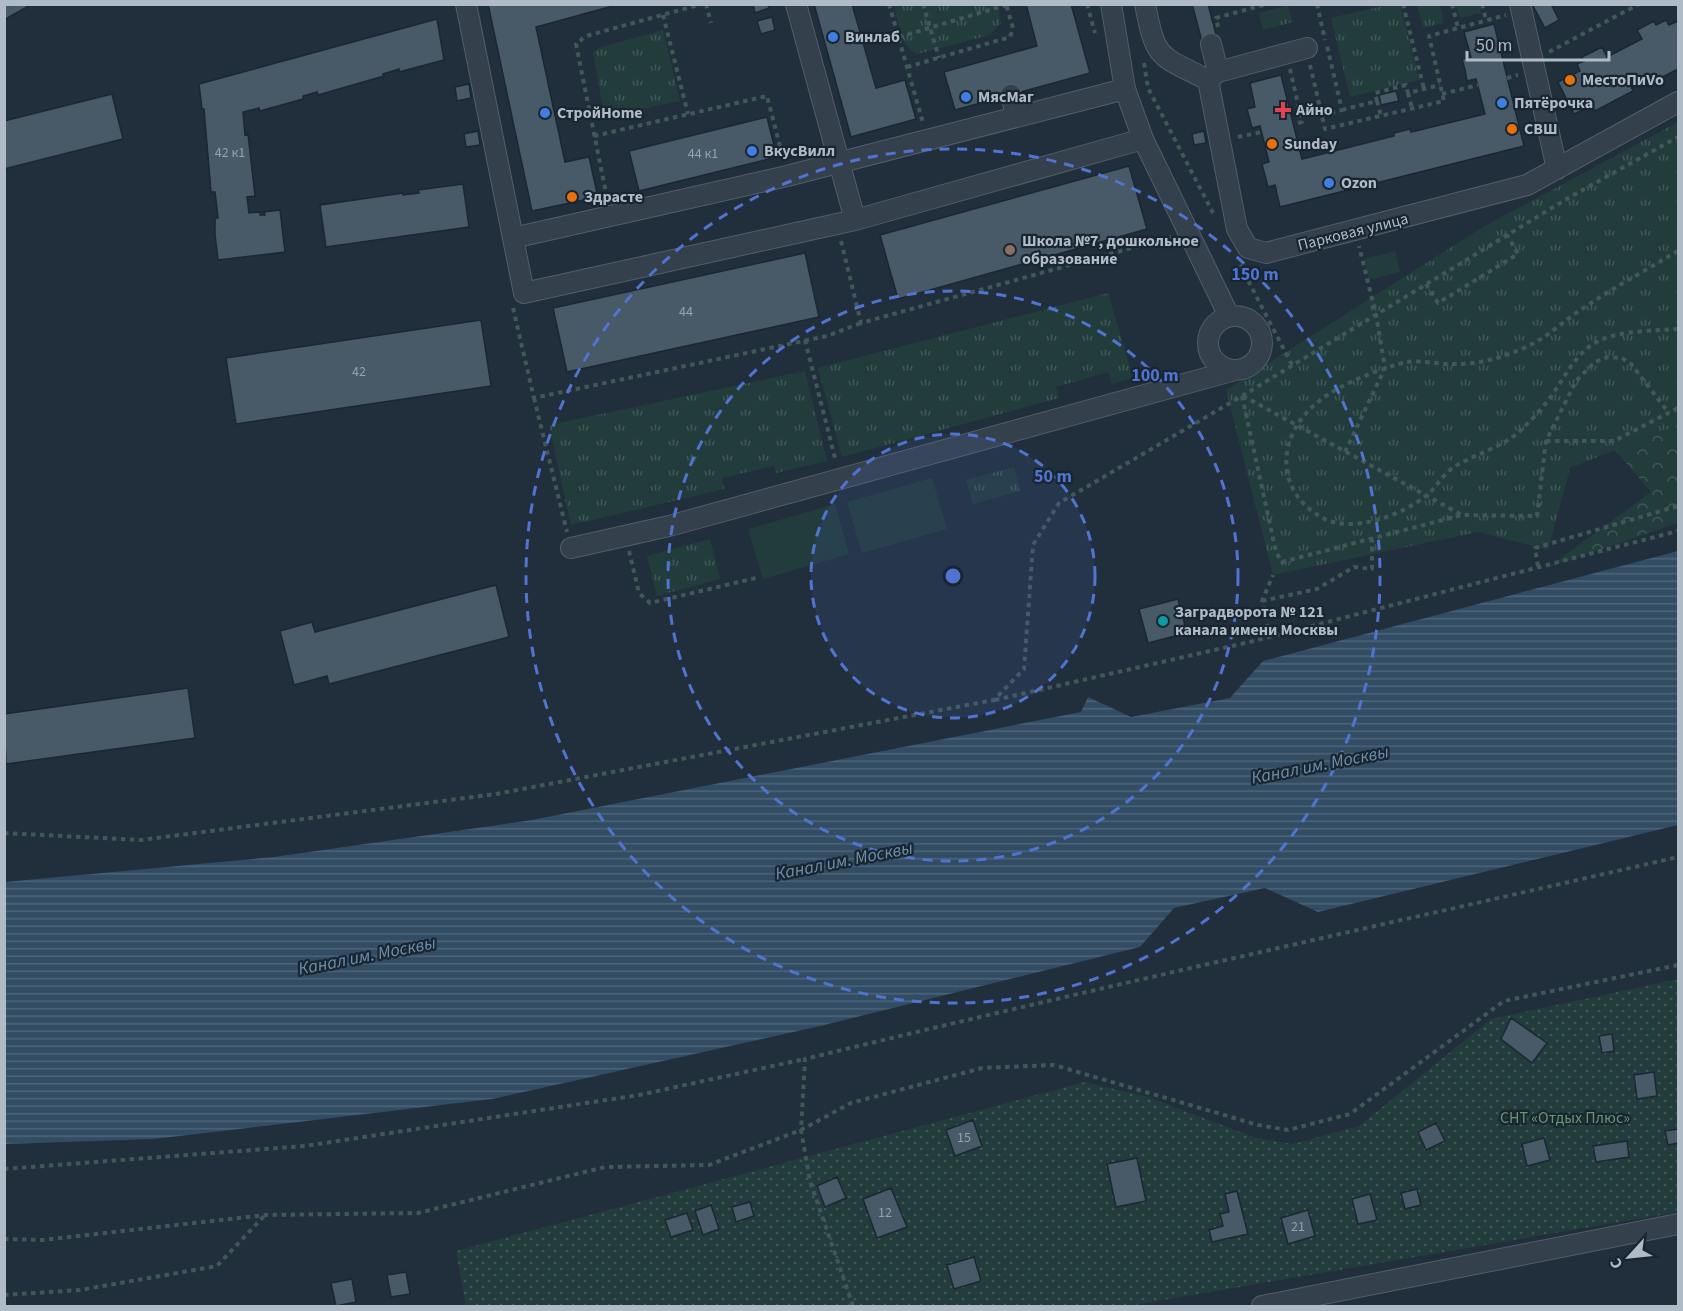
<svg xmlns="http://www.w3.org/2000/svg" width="1683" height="1311" viewBox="0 0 1683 1311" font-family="'Source Sans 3',sans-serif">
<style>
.grass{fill:url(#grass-tufts)}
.forest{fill:url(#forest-crowns)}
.garden{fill:url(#garden-dots)}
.pitch{fill:#223c3c}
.water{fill:url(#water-rules)}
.building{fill:#485967;stroke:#1b2732;stroke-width:1.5}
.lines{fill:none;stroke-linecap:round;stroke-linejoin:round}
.minor-casing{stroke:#525e69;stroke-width:22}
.path{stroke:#405858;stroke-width:4;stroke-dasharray:4.5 4.5;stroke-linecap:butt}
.minor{stroke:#34404b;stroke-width:20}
.ring{fill:none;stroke:#5074d2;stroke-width:3;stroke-dasharray:10 8}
.shop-dot{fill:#3f7fe0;stroke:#192530;stroke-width:2}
.food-dot{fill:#e8710a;stroke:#192530;stroke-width:2}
.health-dot{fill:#e0444e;stroke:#192530;stroke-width:2}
.education-dot{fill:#8d6e63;stroke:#192530;stroke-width:2}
.culture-dot{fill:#0f9aa8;stroke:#192530;stroke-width:2}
.labels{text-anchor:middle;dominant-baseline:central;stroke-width:4.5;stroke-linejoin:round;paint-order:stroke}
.number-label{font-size:14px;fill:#95a2af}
.poi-label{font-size:16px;font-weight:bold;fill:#afbbc7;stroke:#192530;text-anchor:start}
.street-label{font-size:16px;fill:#afbbc7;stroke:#192530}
.park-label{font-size:16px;fill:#65996b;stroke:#192530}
.water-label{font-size:18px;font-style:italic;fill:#6d90ac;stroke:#192530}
.centre{fill:#5074d2;stroke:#192530;stroke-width:3}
.ring-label{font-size:18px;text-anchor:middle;font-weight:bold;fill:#5074d2;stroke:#192530;stroke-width:4.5;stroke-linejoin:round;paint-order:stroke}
</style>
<defs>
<pattern id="grass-tufts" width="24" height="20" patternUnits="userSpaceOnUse" patternTransform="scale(1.5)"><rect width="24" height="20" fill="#223c3c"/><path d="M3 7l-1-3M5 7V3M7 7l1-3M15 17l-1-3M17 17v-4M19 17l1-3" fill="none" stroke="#405657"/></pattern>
<pattern id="forest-crowns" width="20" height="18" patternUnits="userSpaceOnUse" patternTransform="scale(1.5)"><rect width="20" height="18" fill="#223c3c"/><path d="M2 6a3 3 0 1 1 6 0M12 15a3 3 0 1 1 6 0" fill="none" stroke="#405657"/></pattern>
<pattern id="garden-dots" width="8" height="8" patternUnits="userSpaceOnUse" patternTransform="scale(1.5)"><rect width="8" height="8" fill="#223c3c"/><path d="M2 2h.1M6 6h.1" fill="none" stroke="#405657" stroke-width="1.8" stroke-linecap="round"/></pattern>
<pattern id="water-rules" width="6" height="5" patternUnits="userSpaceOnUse" patternTransform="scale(1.5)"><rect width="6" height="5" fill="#324d63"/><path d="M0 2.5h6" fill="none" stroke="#4d6578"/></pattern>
</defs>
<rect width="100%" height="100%" fill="#202f3b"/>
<path class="grass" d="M894,5H998L1001,23L990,35L918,54C900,48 898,21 894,5Z
M1387,5H1400L1419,80L1350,97L1331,18Z
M1417,5H1440L1444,23L1423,28Z
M1456,5H1478L1481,13L1460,18Z
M1288,6L1293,22L1263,30L1259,13Z
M663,30L680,101L609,116L603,110L593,52L602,47Z
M1678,122V425L1570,468L1548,550L1478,532L1273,575L1226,390L1483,227Z
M1108,293L1133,378L1112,384L1108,372L1056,387L1059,398L842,457L818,368Z
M805,371L827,461L776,473L774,466L722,478L724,489L571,525L549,425Z
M1014,467L1020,491L973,504L966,480Z
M710,539L720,579L657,596L647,556Z"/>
<path class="forest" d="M1678,425V523L1549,567L1651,492L1615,450Z"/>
<path class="garden" d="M1678,979V1212L1129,1306H466L456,1251L1085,1082L1148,1097L1256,1138L1293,1144L1359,1126L1491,1019Z"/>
<path class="pitch" d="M1395,251L1400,272L1369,280L1364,259Z
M932,478L947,529L862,553L847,502Z
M835,504L849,554L763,579L748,529Z"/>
<path class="water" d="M1678,551V825L1318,912L1265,888L1174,908L1140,947L820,1026L492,1099L154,1139L5,1144V882L274,857L532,820L1081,712L1088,697L1131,717L1230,698L1263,661Z"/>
<path class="building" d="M4,4H32L4,20Z
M488,4H620L536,27L565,162L589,157L598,197L532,211Z
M753,4H768L769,8L755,13Z
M814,4H852L876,88L905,80L916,119L851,137Z
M1026,4H1071L1090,73L955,110L944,72L1037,46Z
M1192,4H1208L1218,42L1203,45Z
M1532,4H1551L1559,20L1545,28Z
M772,17L775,30L761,34L757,21Z
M437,19L444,60L399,72V69L383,74L384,76L318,95L317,92L303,96V99L260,111L259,108L243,112L245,135L248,134L255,196L247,197L249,213L260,212V215H265L264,212L280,210L285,252L218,260L215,234V218H218L215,192H211L204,109H202L199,84Z
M1666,20L1669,25L1678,21V69L1655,81L1653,75L1631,86L1633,91L1595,111L1592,106L1574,114L1558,82L1580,71L1577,64L1584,61L1582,57L1602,47L1607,57L1642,39L1637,30L1654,21L1656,25Z
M1494,24L1524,146L1280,207L1275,185L1268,187L1262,164L1269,162L1260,126L1252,128L1247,109L1255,107L1250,83L1281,75L1302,159L1394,136V133L1410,129L1411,132L1485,114L1476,79L1467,81L1465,70L1462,59L1471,57L1464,32Z
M469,84L471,98L457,101L455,87Z
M1396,91L1399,101L1381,105L1379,95Z
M112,94L123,139L4,169V121Z
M767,117L777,157L639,191L629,151Z
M478,131L480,145L466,147L464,134Z
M1204,131L1206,143L1194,145L1192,134Z
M1129,166L1147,229L898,299L880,235Z
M463,184L469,227L326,247L320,205L403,193V195L419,193L418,190Z
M805,253L819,317L567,372L553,308Z
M481,320L491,386L236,424L226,358Z
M496,585L509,637L329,684L327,676L294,685L280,631L312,622L315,632Z
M1178,599L1187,633L1148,643L1139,609Z
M188,688L195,738L6,764L4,714Z
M1511,1018L1547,1043L1532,1063L1501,1039Z
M1612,1034L1614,1051L1602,1053L1599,1036Z
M1654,1072L1657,1096L1637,1099L1634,1075Z
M973,1120L982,1146L955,1156L946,1130Z
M1436,1123L1445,1141L1426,1150L1418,1132Z
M1678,1129V1143L1668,1145L1665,1131Z
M1544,1138L1550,1160L1527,1166L1522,1144Z
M1627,1141L1629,1157L1596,1162L1593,1146Z
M1137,1158L1146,1201L1116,1207L1107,1164Z
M837,1177L846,1198L825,1207L817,1186Z
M891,1188L907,1227L877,1238L863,1199Z
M1417,1189L1421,1205L1405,1209L1401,1193Z
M1237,1191L1248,1234L1212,1242L1209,1230L1223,1226L1220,1214L1229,1212L1225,1194Z
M1370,1194L1377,1220L1358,1224L1352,1199Z
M750,1202L754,1216L736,1222L732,1207Z
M711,1205L719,1229L703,1235L695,1211Z
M1308,1210L1315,1236L1288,1244L1281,1218Z
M687,1213L693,1230L671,1237L665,1220Z
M974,1257L981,1281L954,1289L947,1265Z
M406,1272L410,1294L391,1297L387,1275Z
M352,1279L356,1302L336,1306L331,1283Z"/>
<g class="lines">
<defs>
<path id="minor" d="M466,4L524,293L855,220
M796,4L855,220L1143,139
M1111,4L1125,89L1143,139L1229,316
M1145,4C1156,61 1159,55 1208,80L1237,229L1248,248L1266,253L1527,185L1678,102
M1520,4L1557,169
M1211,44L1218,72
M1208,80L1218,72L1307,48
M1011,95L1017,117
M513,238L787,176L1125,89
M1208 343a27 27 0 1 1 54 0a27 27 0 1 1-54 0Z
M571,548L669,526L1235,370
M1262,1306L1678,1224"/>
</defs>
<use href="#minor" class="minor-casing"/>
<path class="path" d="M706,4L711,23
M889,4L923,123
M923,4L939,58
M1087,4L1095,33
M1317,4L1325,40
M1403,4L1424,89
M1452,4L1458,28
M1482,4L1486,20
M663,15L688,114
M1218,27L1216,18L1267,4
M899,37L1006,5
M1549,52L1639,4
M1144,63L1148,88L1213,213
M1310,65L1325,129L1444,101L1429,36L1506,15
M907,67L1010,37L1013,28L1006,4
M1290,69L1302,122L1294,124
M1507,78L1518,75
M1408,93L1412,108
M1442,94L1478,85
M1377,101L1381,116
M1342,110L1377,101L1375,93L1406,85L1408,93L1440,85
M1300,112L1320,107
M1322,115L1342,110L1327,46
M594,136L767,96L783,158
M1238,137L1262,132
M607,198L576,44L586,36L702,4
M841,241L861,323L1171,237
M1678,251C1646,270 1613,288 1582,309C1563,321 1547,338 1526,347C1502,358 1477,365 1451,364C1436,364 1417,359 1402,363C1372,372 1334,386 1311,408C1275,443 1278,494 1323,518C1351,534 1403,515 1427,495C1437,487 1442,475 1454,467C1476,453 1502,448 1521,430C1533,418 1547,404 1556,389C1567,373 1576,355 1593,344C1615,330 1653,331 1678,329
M1240,265L1292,365
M1426,284L1438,303L1518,254L1507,235
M513,308L534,398L827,336L861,323
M805,340L836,462
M1242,396L1276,552L1282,562L1462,515L1537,516L1546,441L1576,381L1595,362L1608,357L1622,358L1631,364L1669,413
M1243,396L1462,515
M534,398L567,532
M1546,441H1614L1678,408
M1345,452L1385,368L1376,315L1359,246
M629,551L639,593L650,603L756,578
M1538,566L1535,548L1678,506
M1262,601L1317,589L1354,567L1372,569V540
M1270,637L1262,601L1273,575
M995,700L1254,641L1678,531
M4,833L141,840L496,794L994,700L1024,669L1033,545L1059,503L1242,396L1570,197L1678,137
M4,1169L305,1146L639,1095L805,1059
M4,1239L43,1240L265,1215L418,1213L605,1167L709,1165L801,1130L851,1103L982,1068L1054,1065L1258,1125L1288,1130L1350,1114L1504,1001L1678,965
M4,1295L80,1290L217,1266L265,1215
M853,1306L810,1181L801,1130L805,1059C1095,988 1387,924 1678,857"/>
<use href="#minor" class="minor"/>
</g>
<circle cx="953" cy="576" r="142" fill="#5074d2" fill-opacity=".12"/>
<g class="ring">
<circle cx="953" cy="576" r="142"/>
<circle cx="953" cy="576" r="285"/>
<circle cx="953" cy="576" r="427"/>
</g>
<g class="shop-dot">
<circle cx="833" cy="37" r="6"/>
<circle cx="966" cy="97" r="6"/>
<circle cx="1502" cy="103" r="6"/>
<circle cx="545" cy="113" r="6"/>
<circle cx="752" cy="151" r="6"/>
<circle cx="1329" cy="183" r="6"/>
</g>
<g class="food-dot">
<circle cx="1570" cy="80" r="6"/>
<circle cx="1512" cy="129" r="6"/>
<circle cx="1272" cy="144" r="6"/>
<circle cx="572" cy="197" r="6"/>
</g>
<path class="health-dot" d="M1280 101h6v6h6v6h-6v6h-6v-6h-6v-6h6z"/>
<circle class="education-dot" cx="1010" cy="250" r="6"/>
<circle class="culture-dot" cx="1163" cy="621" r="6"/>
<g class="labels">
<g class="number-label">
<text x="230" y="153">42 к1</text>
<text x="703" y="154">44 к1</text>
<text x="686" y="312">44</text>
<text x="359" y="372">42</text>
<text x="964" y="1138">15</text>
<text x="885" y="1213">12</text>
<text x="1298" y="1227">21</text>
</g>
<g class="poi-label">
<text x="845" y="37">Винлаб</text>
<text x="1582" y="80">МестоПиVо</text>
<text x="978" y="97">МясМаг</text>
<text x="1514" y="103">Пятёрочка</text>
<text x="1296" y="110">Айно</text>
<text x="557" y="113">СтройHome</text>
<text x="1524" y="129">СВШ</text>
<text x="1284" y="144">Sunday</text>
<text x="764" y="151">ВкусВилл</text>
<text x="1341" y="183">Ozon</text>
<text x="584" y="197">Здрасте</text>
<text x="1022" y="241">Школа №7, дошкольное<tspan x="1022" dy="18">образование</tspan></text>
<text x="1175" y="612">Заградворота № 121<tspan x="1175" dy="18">канала имени Москвы</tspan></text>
</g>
<g class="street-label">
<text transform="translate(1353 232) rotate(-14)">Парковая улица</text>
</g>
<g class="park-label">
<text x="1565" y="1118">СНТ «Отдых Плюс»</text>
</g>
<g class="water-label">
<text transform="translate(1320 765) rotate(-11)">Канал им. Москвы</text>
<text transform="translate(844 861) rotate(-11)">Канал им. Москвы</text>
<text transform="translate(367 956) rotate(-11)">Канал им. Москвы</text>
</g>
</g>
<circle cx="953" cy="576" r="9" class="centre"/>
<g class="ring-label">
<text x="1255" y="280">150 m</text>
<text x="1155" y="381">100 m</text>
<text x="1053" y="482">50 m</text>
</g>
<rect width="1683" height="1311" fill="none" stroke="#afbbc7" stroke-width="12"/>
<g transform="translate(1629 1257) rotate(243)" stroke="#192530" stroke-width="4.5" paint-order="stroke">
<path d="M0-4.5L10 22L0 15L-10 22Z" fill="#afbbc7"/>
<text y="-9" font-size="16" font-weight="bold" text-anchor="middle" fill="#afbbc7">С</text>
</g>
<path d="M1467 51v9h142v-9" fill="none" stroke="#afbbc7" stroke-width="3"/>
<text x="1476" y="51" font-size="18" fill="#afbbc7" stroke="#192530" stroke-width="4.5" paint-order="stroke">50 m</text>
</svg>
